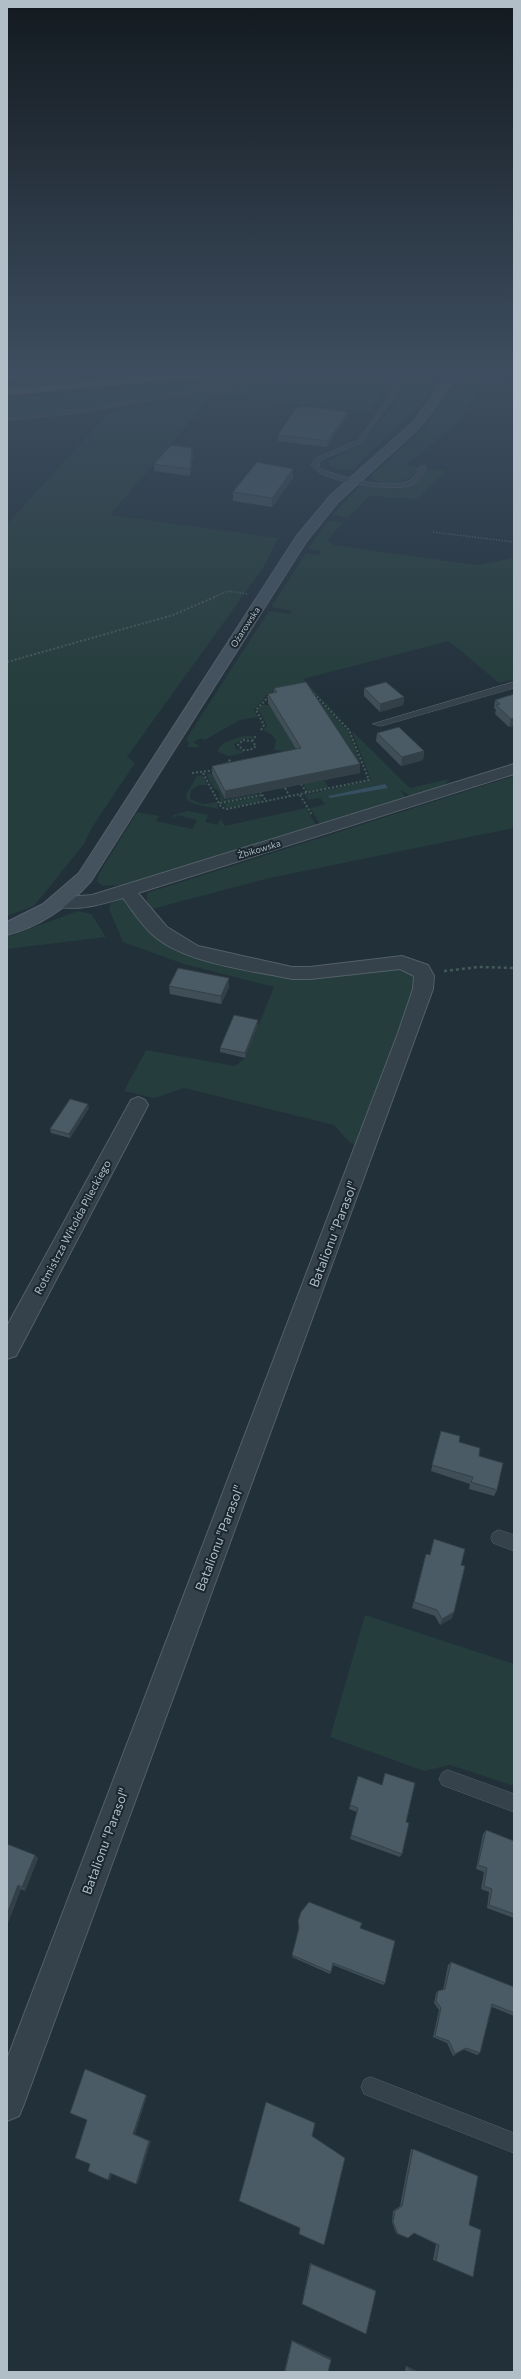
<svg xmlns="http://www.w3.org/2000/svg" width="521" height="2379" viewBox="0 0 521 2379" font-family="Commissioner,sans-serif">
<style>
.green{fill:#253d3c}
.water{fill:#364f61}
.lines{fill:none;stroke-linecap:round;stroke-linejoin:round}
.service-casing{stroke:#546068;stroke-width:1}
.minor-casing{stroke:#546068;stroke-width:2}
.secondary-casing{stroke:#546068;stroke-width:2}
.motorway-casing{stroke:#414d55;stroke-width:2}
.path-far2{stroke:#445a59;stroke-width:1.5;stroke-dasharray:1.5 1.5;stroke-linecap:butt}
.path-far1{stroke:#445a59;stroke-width:2;stroke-dasharray:2 2;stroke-linecap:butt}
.path{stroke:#445a59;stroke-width:2.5;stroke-dasharray:3 3;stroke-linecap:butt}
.service{fill:#36424b;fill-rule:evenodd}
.minor{fill:#36424b;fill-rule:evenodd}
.secondary{fill:#44525e;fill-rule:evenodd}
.motorway{fill:#716053;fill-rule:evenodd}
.wall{fill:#404e58}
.shaded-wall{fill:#344047}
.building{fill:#4a5b66;stroke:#344047}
.labels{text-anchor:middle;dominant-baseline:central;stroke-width:4;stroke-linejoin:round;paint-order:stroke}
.far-street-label{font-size:9px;fill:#b1bdc7;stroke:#1b272f}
.street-label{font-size:11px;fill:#b1bdc7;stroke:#1b272f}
.near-street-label{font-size:13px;fill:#b1bdc7;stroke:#1b272f}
</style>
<rect width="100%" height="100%" fill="#22303a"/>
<path class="green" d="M113,371H176L7,386V381Z
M319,371H375L205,387L47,412L7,415V399Z
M441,371L440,374L423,375L419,378L435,382L427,397L353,469L343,470L329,466L328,462L367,439L402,394L399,379C409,369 428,371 441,371Z
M470,371H514V376L486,379L458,423L406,465L419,468C409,482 386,491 370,477L424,428L461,379L480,380L478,375Z
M370,378L379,380L386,385L369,412L213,394L110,515L278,538L265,565L127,757L135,763L91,829L84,844L34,906L7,916V524L109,413L215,391L315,380Z
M428,469L446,471L417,499L369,496L348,518L332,515L359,487C388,485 408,499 428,469Z
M328,520L343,523L327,540L333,545L476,565L514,558V679L499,683L449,641L303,679L350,728L308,687L268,694L254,710L258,717L240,720L205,740L201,738L193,742L201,747H187L189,744L186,739L269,611L290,614L292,611L271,607L306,553L319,555L321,551L308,549Z
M307,689L348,731L360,761L355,762Z
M262,705H269L298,749L285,751L274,750L276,740L271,734L263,730L267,725L258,710Z
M352,731L410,788L449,779L444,786L411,796L400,790L406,797L320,824L310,808L325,804L320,798L308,800L305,795L371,780Z
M246,736H254L252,739H244L234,744L236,749L244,751L243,753L229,756L218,752C218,742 238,737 246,736Z
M243,768L212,774L225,800L257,793L258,795L221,802L219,792L213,787L206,774Z
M202,775L208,785H199L191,790L190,799L203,804L217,802L218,809L194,804L187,800L186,795L197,776Z
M514,776V828L265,879L152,909L147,901V893Z
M324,780L329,788L308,792L303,784Z
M259,797L262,801L228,808L222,804Z
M306,808L316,825L121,885L103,886L97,882L98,875L137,812L159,816L156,821L192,829L197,820L178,815L174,818L173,815L188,811L208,815L205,822L217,825L221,819L225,826Z
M123,899L159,937L294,979L401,968C413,973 415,979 418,991L360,1145L350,1143L334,1125L184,1088L154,1098L124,1091L146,1050L235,1066L245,1058L274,987L184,964L123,942L109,909L111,903Z
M78,911L91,914L106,937L7,949V937Z
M365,1615L514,1664V1786L450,1765L424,1771L330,1737Z"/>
<path class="water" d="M385,784L388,788L330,798L328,796Z"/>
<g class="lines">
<defs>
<path id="service" d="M383,371H410L392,374L397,382L398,392L362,442L321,460L319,464L320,468C339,477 385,489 406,482C413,480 417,473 420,466H426C426,470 424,474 421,477C418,481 414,485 409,486C390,491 319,483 311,464L316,458L358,440L392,392L391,382L386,375L228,388L70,414L7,420V416L70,410L228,384Z
M514,682V688L381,726L373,724Z
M499,1530L514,1535V1551L493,1543L491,1538L493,1533Z
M448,1770L514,1794V1812L442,1785L439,1779L442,1773Z
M371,2077L514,2133V2153L364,2094L361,2087L364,2080Z"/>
<path id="minor" d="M514,764V774L138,893L167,927L198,946L292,967H310L402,956L428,965L434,976L433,989L24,2104L19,2116L7,2121V2059L398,1033L413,989L414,976L400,969L310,979H292C250,970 187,964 154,936C141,925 133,911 123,898C102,904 77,912 55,906L52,902L55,898L92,895Z
M138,1097L145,1100L148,1105L16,1356L7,1359V1326L131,1100Z"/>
<path id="secondary" d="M449,371H459L442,399L420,427L338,502L306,542L91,881C68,907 41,926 7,935V922L43,904L79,873L296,537L330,496L412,423L433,396Z"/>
<path id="motorway" d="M59,371L54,374L7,378V372Z
M197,371H238L233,374L7,395V389Z"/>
</defs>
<use href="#service" class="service-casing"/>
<use href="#minor" class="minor-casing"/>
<use href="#secondary" class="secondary-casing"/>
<use href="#motorway" class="motorway-casing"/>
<path class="path-far2" d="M433,532L514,542
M214,597L228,591L247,594"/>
<path class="path-far1" d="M7,662L173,615L217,596
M261,730L264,725L256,710L270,695
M243,740L252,741L256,746L250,750H243L238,745Z
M252,741L256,736
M226,764L231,759
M192,773L215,770
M203,773L221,807L227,809L369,780L349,730L313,693
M301,784L307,793
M285,788L290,797
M260,791L266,801
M300,795L312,815
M220,803L263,795"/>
<path class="path" d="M444,971L479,967L514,968"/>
<use href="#service" class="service"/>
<use href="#minor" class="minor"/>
<use href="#secondary" class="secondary"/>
<use href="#motorway" class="motorway"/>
</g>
<path class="wall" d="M348,417L327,447L278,441V435Z
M192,448L193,455L190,476L154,471V464Z
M293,469V478L272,507L233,501V492Z
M274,688L360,764V773L225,799L212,774V766L296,749L268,703V694L274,693Z
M364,688L404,697L403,705L380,712L364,696Z
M514,694V726L509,727L495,714L496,710L494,708L495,700Z
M377,733L424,751L423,760L401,766L376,741Z
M229,978V987L221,1004L170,994L169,986Z
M258,1020V1025L245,1058L220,1052V1048Z
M89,1108L70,1138L51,1133L50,1129Z
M441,1431L459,1442L479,1456L497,1490L494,1496L469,1489L470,1484L431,1471Z
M426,1554L461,1565L454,1612L452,1618L440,1625L435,1616L412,1608Z
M358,1776L402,1854L400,1857L350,1839L357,1812L349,1809Z
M486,1830L514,1841V1918L487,1908L489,1892L481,1889L484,1872L476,1869L483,1834Z
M7,1844L38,1858L25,1891L21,1889L7,1925Z
M298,1921L360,1928L385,1983L383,1985L333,1965L330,1974L292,1957L299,1931L298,1924Z
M451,1962L514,1987V2016L492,2007L480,2053L477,2055L463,2049L453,2056L447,2043L433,2037L439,2010L434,2003L436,1993L438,1991L443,1990L448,1965Z
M411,2149H413L478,2176L436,2261L433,2260L436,2244L414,2233L398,2234L396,2233L392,2222L393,2211L400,2206Z
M310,2263L375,2290L302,2304V2303Z
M292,2340L331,2358L328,2372H284Z
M406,2366L419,2372H405Z"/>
<path class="shaded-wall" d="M348,412V417L327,447L328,441Z
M192,448L193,455L190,476V469Z
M293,469V478L272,507V498Z
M404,697L403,705L380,712V704Z
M514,718V726L509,727L511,719Z
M424,751L423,760L401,766L402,757Z
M360,764V773L225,799V791Z
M229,978V987L221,1004V996Z
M258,1020V1025L245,1058V1053Z
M88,1104L89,1108L70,1138L69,1134Z
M454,1612L452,1618L440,1625L442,1619Z
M35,1855L38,1858L25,1891L22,1887Z
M18,1885L21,1889L7,1925V1914Z
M146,2095L147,2096L135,2134L151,2141L138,2183L136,2184L133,2134Z
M110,2173H112L110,2180H108Z
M310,2263L375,2290L376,2291L311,2264Z
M292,2340L331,2358V2360L292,2341Z
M406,2366L419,2372H414L409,2369Z"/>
<path class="building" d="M303,406L348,412L328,441L278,435L296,408H301Z
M171,445L192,448L190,469L154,464Z
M257,462L293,469L272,498L233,492Z
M306,682L360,764L225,791L212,766L301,748L268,694L277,692L274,688Z
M386,682L404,697L380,704L364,688Z
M514,694V718L511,719L496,705L500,704L495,700Z
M399,727L424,751L402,757L377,733Z
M178,968L229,978L221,996L169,986Z
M234,1015L258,1020L245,1053L220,1048Z
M70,1099L88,1104L69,1134L50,1129Z
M441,1431L460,1436L459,1442L480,1448L479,1456L503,1463L497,1490L471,1482L473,1477L432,1465Z
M434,1539L465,1549L461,1565L465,1566L454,1612L442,1619L437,1610L414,1602L426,1554L430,1555Z
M385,1773L415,1783L406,1822L409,1823L402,1854L351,1835L358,1808L350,1805L358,1776L382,1785Z
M486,1830L514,1841V1914L489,1905L492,1889L484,1886L487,1868L478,1865Z
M7,1844L35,1855L22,1887L18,1885L7,1914Z
M309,1902L362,1923L360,1928L395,1941L385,1983L333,1963L331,1972L292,1955L299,1928L298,1921L301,1912Z
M451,1962L514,1987V2013L492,2004L480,2053L466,2048L455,2054L449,2041L435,2036L441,2008L436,2001L438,1991L445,1989Z
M85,2069L146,2095L133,2134L149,2141L136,2184L110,2173L108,2180L88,2171L90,2164L75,2158L87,2120L70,2113Z
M266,2102L315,2123L312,2136L345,2158L324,2245L299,2234L300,2228L239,2201Z
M413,2149L478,2176L469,2225L481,2230L473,2277L436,2261L439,2245L414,2233L408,2238L398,2234L393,2222L395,2211L402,2206Z
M311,2264L376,2291L366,2334L302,2304Z
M292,2341L331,2360L328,2372H285Z
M409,2369L414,2372H408Z"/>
<linearGradient id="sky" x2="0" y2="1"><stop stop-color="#131a20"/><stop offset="0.53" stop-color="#3e4e60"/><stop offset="1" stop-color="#3e4e60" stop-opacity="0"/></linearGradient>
<rect width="521" height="704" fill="url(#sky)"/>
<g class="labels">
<g class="far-street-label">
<text transform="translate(245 627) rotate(-57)">Ożarowska</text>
<text transform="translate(259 849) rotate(-17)">Żbikowska</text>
</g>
<g class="street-label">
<text transform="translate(72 1227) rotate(-62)">Rotmistrza Witolda Pileckiego</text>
</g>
<g class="near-street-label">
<text transform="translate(333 1234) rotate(-69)">Batalionu "Parasol"</text>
<text transform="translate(219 1538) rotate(-69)">Batalionu "Parasol"</text>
<text transform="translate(105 1841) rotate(-70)">Batalionu "Parasol"</text>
</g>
</g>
<rect width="521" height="2379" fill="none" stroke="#b1bdc7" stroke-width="16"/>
</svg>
